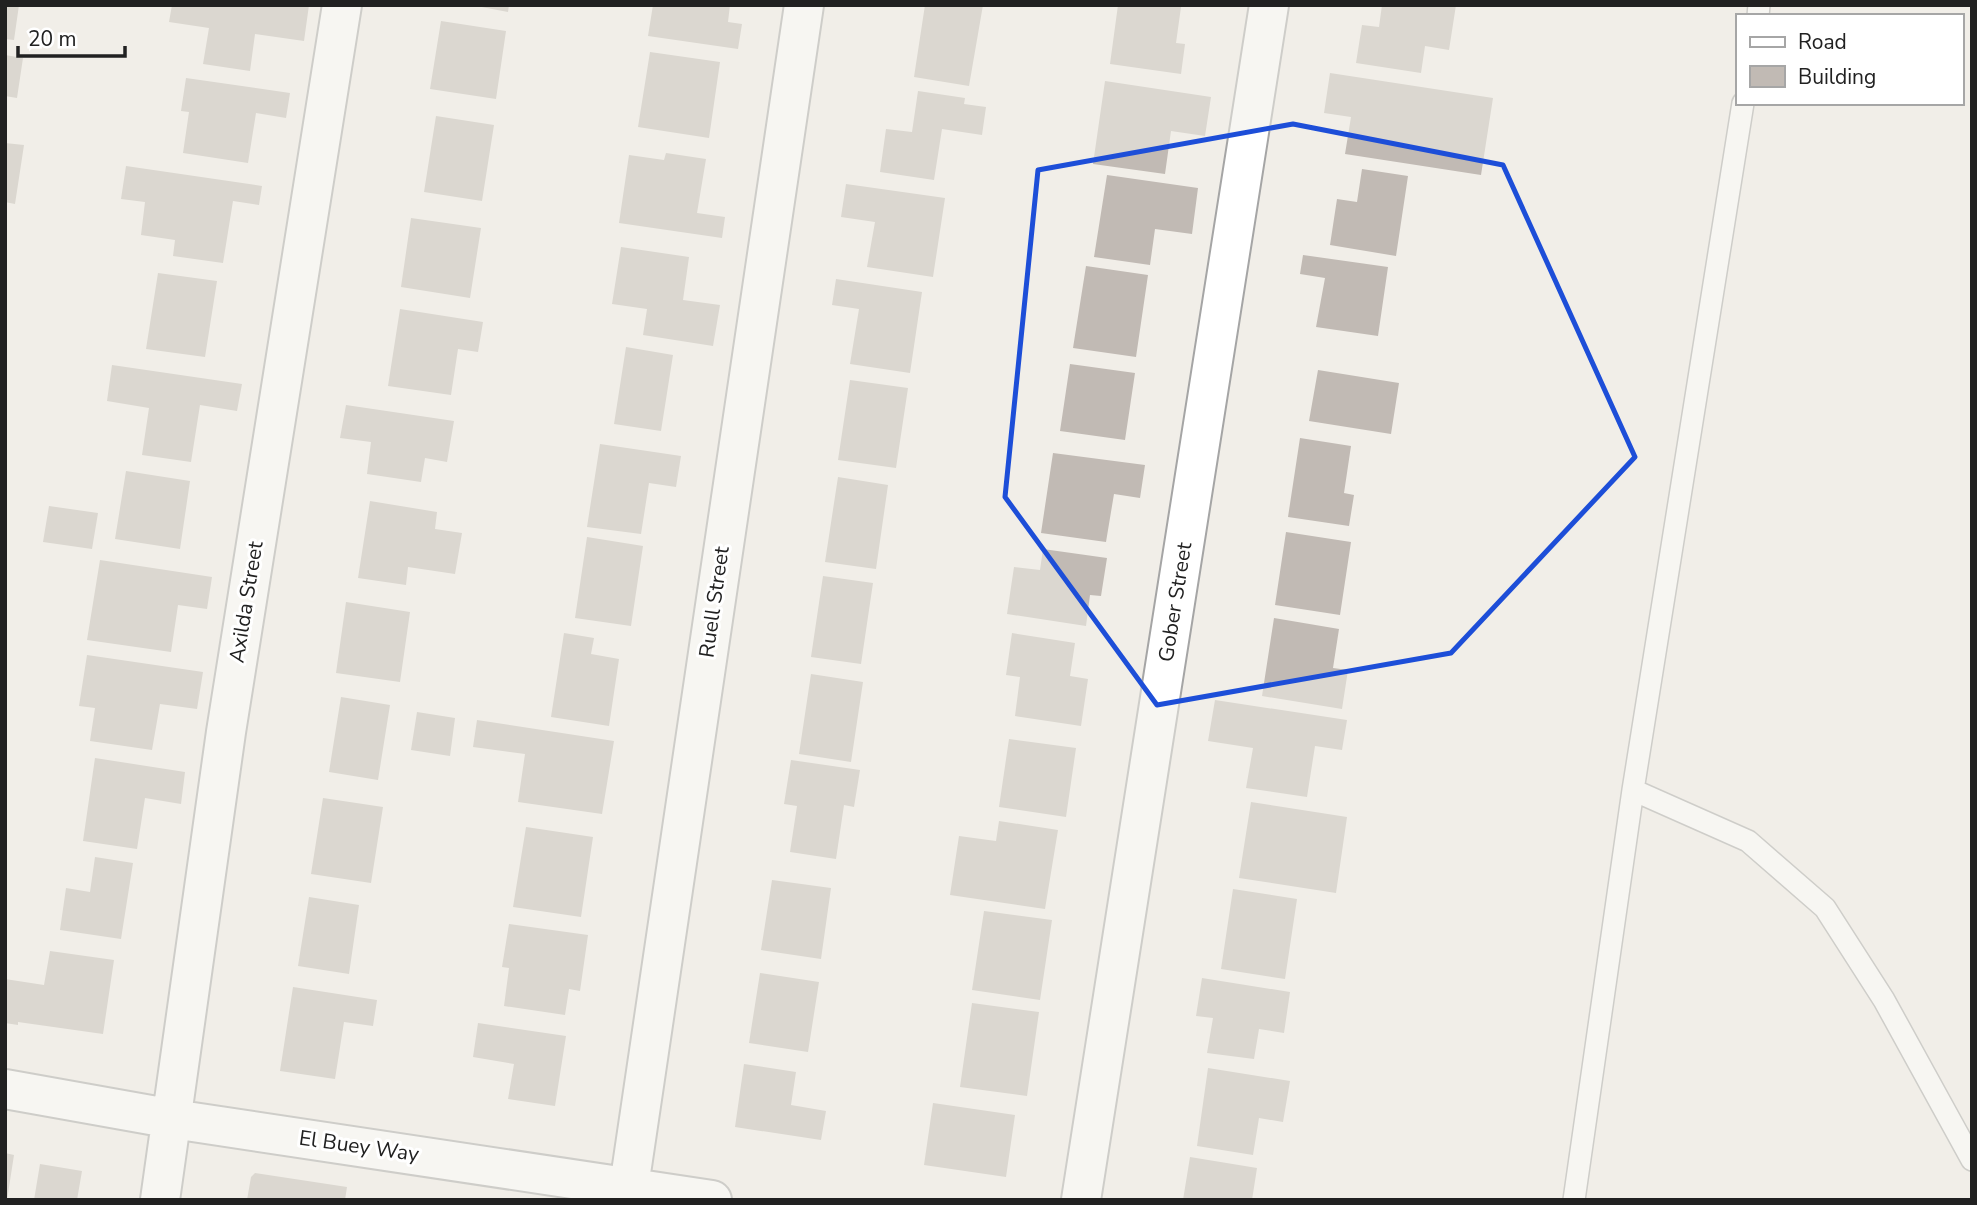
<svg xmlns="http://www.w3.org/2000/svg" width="1977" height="1205" viewBox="0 0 1977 1205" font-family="'Nunito Sans',sans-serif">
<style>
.building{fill:#c1bab4}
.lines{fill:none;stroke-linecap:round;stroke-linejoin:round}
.service-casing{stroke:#a5a5a5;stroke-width:24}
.minor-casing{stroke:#a5a5a5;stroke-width:42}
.service{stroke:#fff;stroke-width:21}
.minor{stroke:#fff;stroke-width:38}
.marked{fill:none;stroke:#1d4ed8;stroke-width:5;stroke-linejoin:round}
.labels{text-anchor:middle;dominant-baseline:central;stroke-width:6;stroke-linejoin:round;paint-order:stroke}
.street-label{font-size:21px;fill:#212121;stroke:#fff}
</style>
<rect width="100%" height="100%" fill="#f1eee8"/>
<path class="building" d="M5,5H19L14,40L5,39Z
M172,5H309L304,41L255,34L250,71L203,64L209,28L169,22Z
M471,5H509L508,12Z
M653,5H730L728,22L742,24L738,49L648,36Z
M925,5H983L969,86L914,77Z
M1118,5L1181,7L1176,43L1185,44L1181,74L1110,64Z
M1382,5H1456L1449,50L1425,46L1421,73L1356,63L1362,25L1379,27Z
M441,21L506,31L496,99L430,89Z
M650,52L720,62L709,138L638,127Z
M5,55L23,58L17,98L5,96Z
M1330,73L1493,98L1481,175L1345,154L1351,117L1324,113Z
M186,78L290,93L286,118L256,113L248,163L183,153L189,112L181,111Z
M1105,81L1211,97L1205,136L1171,131L1165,174L1093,164Z
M918,91L965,98L964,104L986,107L982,135L942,129L934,180L880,172L886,129L912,132Z
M436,116L494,125L482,201L424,192Z
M5,143L24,145L15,204L5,202Z
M666,153L706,159L697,213L725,217L722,238L619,223L629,155L664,160Z
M126,166L262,186L259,205L233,201L223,263L173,256L175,240L141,235L145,202L121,199Z
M1362,169L1408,176L1396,256L1330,245L1337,199L1357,202Z
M1107,175L1198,188L1192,234L1155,229L1150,265L1094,257Z
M846,184L945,198L933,277L867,267L875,222L841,217Z
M411,218L481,228L470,298L401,287Z
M621,247L689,257L683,300L720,305L713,346L643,335L647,309L612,304Z
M1303,255L1388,267L1378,336L1316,327L1325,278L1300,274Z
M1086,266L1148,275L1136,357L1073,348Z
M158,273L217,281L205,357L146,349Z
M836,279L922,292L910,373L850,364L859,309L832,305Z
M400,309L483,322L478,352L458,349L451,395L388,386Z
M626,347L673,355L661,431L614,424Z
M1070,364L1135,373L1125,440L1060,431Z
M112,365L242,384L237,411L200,405L191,462L142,455L149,408L107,401Z
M1318,370L1399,383L1391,434L1309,421Z
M850,380L908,388L896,468L838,460Z
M346,405L454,421L447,462L425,458L421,482L367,474L371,442L340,438Z
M1300,438L1351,446L1344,493L1354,495L1349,526L1288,517Z
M600,444L681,456L676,487L649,483L641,534L587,527Z
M1053,453L1145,465L1140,498L1114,494L1106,542L1041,533Z
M126,471L190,481L180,549L115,539Z
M838,477L888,485L876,569L825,562Z
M370,501L437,512L435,529L462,533L455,574L408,567L406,585L358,578Z
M49,506L98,513L92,549L43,542Z
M1286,532L1351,542L1340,615L1275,605Z
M587,537L643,546L631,626L575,618Z
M1043,549L1107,558L1101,596L1090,595L1086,626L1007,614L1014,567L1040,570Z
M100,560L212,577L207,609L178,605L171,652L87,640Z
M823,576L873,583L861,664L811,657Z
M346,602L410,612L400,682L336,673Z
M1274,618L1339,629L1333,668L1348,670L1342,709L1262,696Z
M564,633L594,638L591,654L619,659L609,726L551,717Z
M1012,633L1075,643L1070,676L1088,679L1081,726L1015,716L1020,677L1006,675Z
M87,655L203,672L197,709L160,704L152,750L90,741L95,708L79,706Z
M811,674L863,682L851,762L799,754Z
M341,697L390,705L378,780L329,772Z
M1215,700L1347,720L1342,750L1315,746L1307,797L1246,788L1253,748L1208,741Z
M417,712L455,718L450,756L411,750Z
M477,720L614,741L602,814L518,802L525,754L473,747Z
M1009,739L1076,748L1066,817L999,807Z
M95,758L185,772L181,804L145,798L137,849L83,841Z
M791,760L860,770L854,807L844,805L836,859L790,852L797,806L784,804Z
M323,798L383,807L371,883L311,874Z
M1251,802L1347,817L1336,893L1239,878Z
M999,821L1058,830L1045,909L950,895L959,836L996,841Z
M526,827L593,837L581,917L513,907Z
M95,857L133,863L121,939L60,930L66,888L90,892Z
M772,880L831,888L821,959L761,950Z
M1233,889L1297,899L1285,979L1221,969Z
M309,897L359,905L349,974L298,966Z
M984,911L1052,920L1040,1000L972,990Z
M509,924L588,935L580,991L569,989L565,1015L504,1006L509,968L502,967Z
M50,951L114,960L103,1034L18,1022V1025L5,1023V979L44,985Z
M760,973L819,982L808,1052L749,1043Z
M1202,978L1290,992L1284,1033L1259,1029L1254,1059L1207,1053L1213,1018L1196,1016Z
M293,987L377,1000L373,1026L344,1022L335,1079L280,1071Z
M972,1003L1039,1012L1027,1096L960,1087Z
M478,1023L566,1036L555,1106L508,1099L514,1064L473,1057Z
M744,1064L796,1072L791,1105L826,1111L821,1140L735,1127Z
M1208,1068L1290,1081L1283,1122L1259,1118L1253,1155L1197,1146Z
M933,1103L1015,1115L1006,1177L924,1165Z
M5,1153L14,1155L7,1200H5Z
M1190,1157L1257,1168L1252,1200H1183Z
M40,1164L82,1171L77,1200H34Z
M255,1173L347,1187L345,1200H247L251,1177Z"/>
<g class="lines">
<defs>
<path id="service" d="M1758,16L1759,5
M1633,790L1748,841L1825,908L1884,1000L1972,1160
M1574,1200L1633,790L1743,103"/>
<path id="minor" d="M5,1089L173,1119L712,1200
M160,1200L226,732L342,5
M627,1200L804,5
M1081,1200L1269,5"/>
</defs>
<use href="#service" class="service-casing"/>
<use href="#minor" class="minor-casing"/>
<use href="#service" class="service"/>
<use href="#minor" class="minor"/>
</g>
<path d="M0 0H1977V1205H0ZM1293,124L1503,165L1635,457L1451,653L1157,705L1005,497L1038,170Z" fill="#f1eee8" fill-opacity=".55" fill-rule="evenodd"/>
<path class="marked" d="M1293,124L1503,165L1635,457L1451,653L1157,705L1005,497L1038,170Z"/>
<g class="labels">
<g class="street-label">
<text transform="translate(246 602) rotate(-81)">Axilda Street</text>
<text transform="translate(714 602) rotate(-82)">Ruell Street</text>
<text transform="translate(1175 602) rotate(-81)">Gober Street</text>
<text transform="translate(359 1146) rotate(8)">El Buey Way</text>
</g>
</g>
<rect width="1977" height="1205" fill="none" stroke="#212121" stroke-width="14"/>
<rect x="1736" y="14" width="228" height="91" fill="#ffffff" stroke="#a6a6a6" stroke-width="2"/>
<rect x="1750" y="37" width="35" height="10" fill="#ffffff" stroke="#a6a6a6" stroke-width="2"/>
<text x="1798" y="49" font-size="21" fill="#212121">Road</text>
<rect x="1750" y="66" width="35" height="21" fill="#c1bab4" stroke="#a6a6a6" stroke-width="2"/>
<text x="1798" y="84" font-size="21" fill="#212121">Building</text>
<path d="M18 46v10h107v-10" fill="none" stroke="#212121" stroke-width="3.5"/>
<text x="28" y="46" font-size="21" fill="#212121" stroke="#ffffff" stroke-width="5" paint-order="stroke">20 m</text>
</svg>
